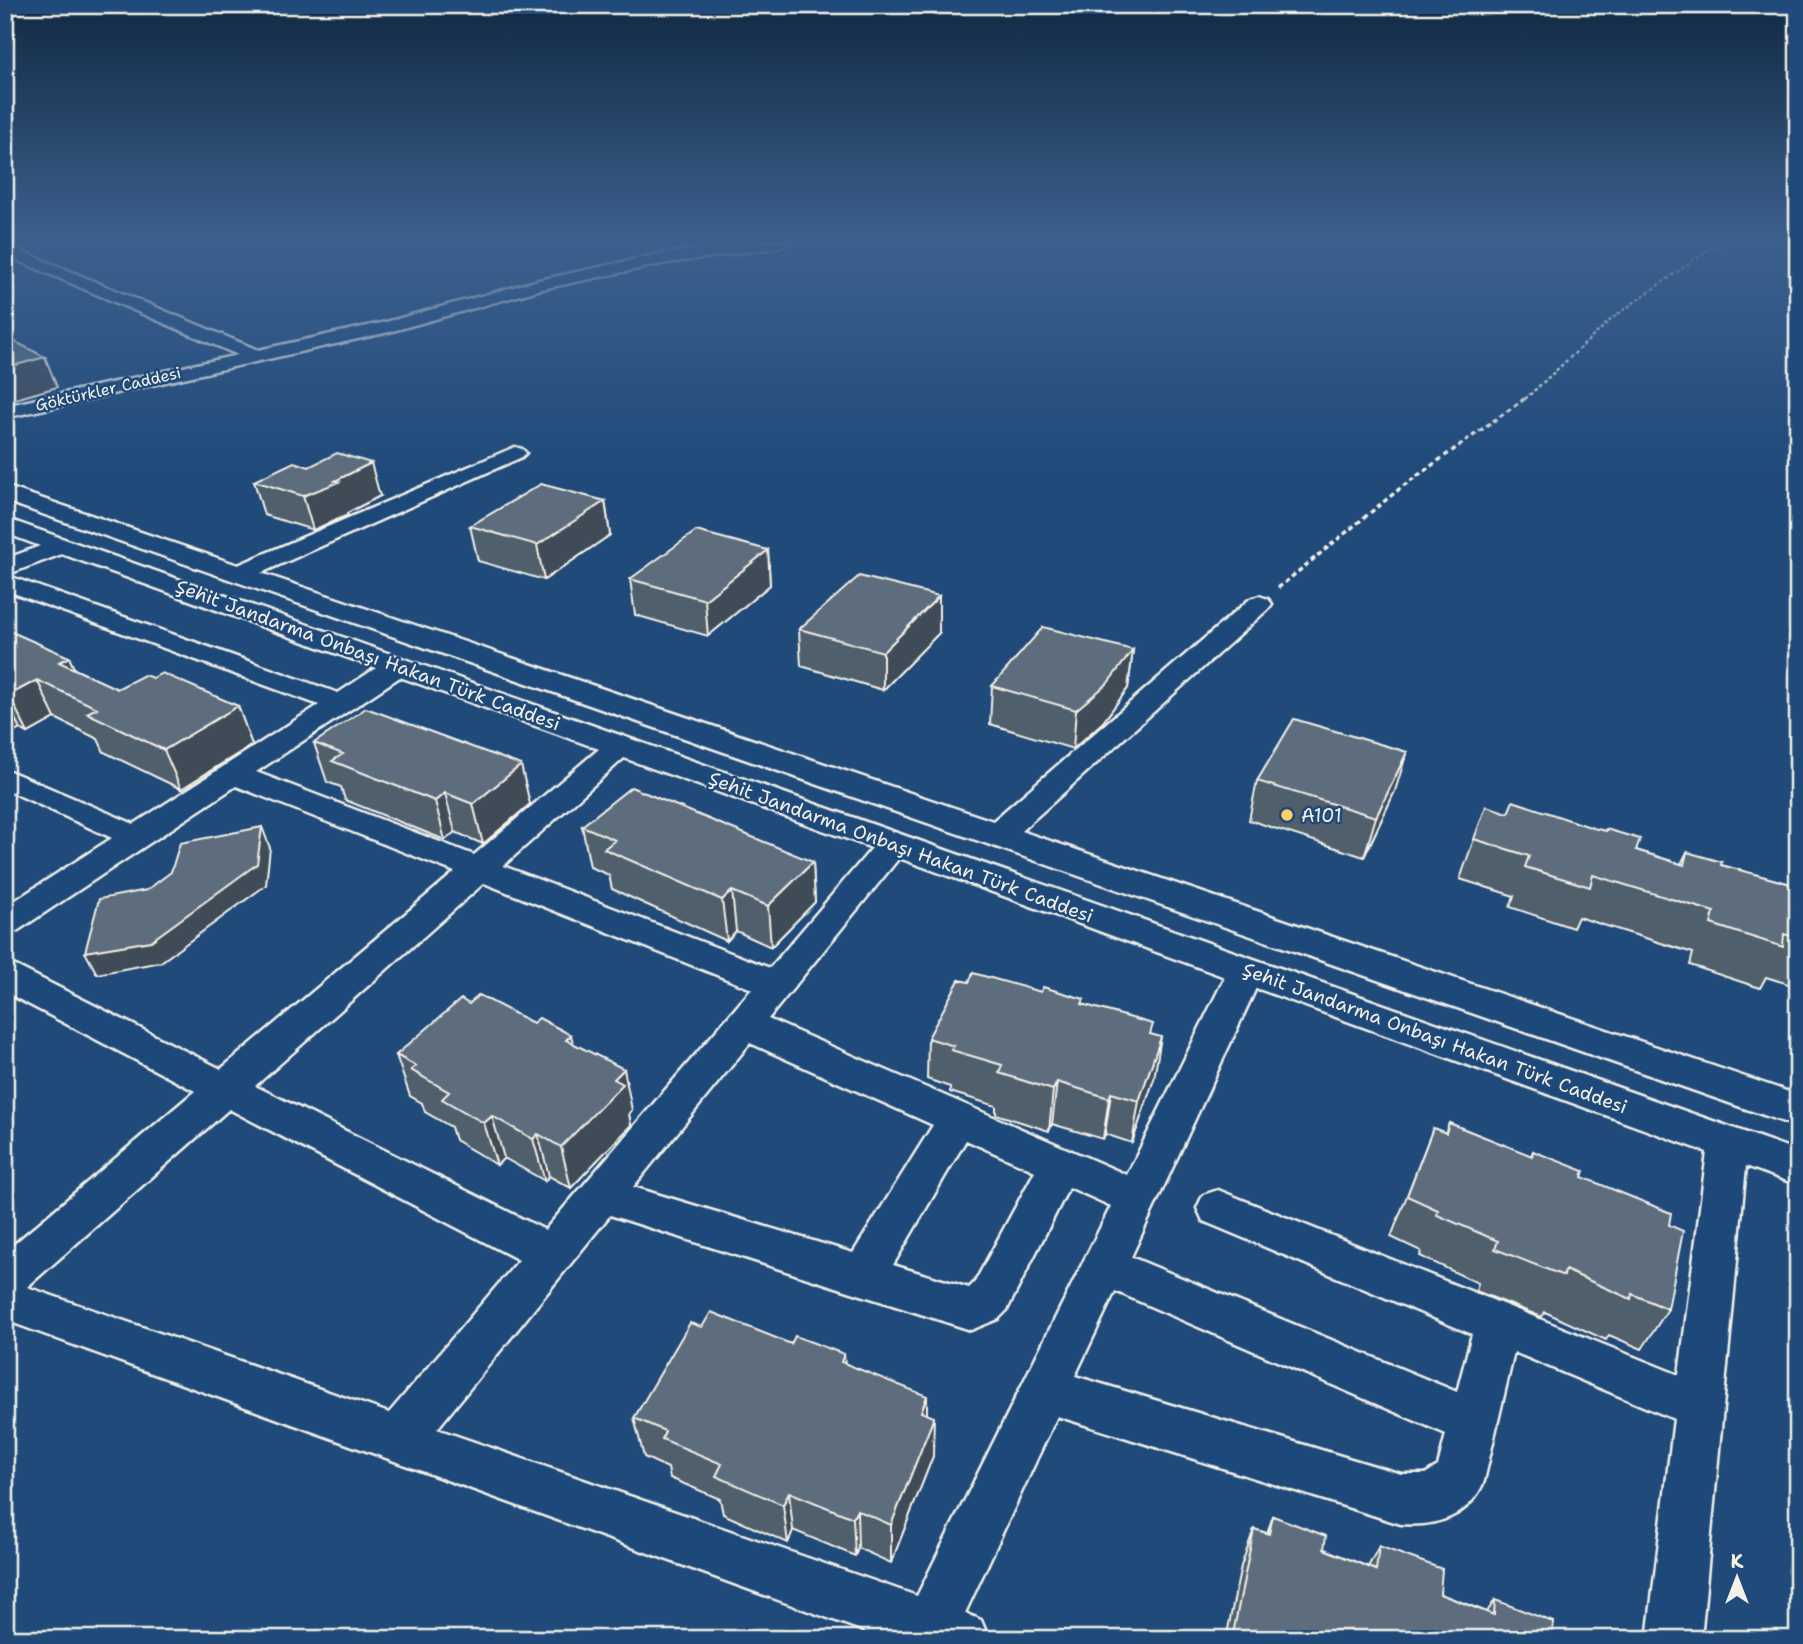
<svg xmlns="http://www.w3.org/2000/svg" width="1803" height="1644" viewBox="0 0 1803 1644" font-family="'Shantell Sans',sans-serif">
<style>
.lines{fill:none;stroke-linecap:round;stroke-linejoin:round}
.minor-casing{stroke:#f4f1e8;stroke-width:5}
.path-far1{stroke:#f4f1e8;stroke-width:2.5;stroke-dasharray:3.5 2.5;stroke-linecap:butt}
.path{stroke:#f4f1e8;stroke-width:3.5;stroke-dasharray:5 3.5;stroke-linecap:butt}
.minor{fill:#1f4a7a;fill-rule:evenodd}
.wall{fill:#505e6c;stroke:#f4f1e8;stroke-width:2}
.shaded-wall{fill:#414c58;stroke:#f4f1e8;stroke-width:2}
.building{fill:#5d6d7d;stroke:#f4f1e8;stroke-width:2}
.poi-dot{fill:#ffd166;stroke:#1f4a7a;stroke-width:2.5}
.labels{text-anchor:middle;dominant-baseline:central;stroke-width:5;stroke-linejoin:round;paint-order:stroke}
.far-street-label{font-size:16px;fill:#f4f1e8;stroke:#1f4a7a}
.street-label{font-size:19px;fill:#f4f1e8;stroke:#1f4a7a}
.poi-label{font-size:19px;fill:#f4f1e8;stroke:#1f4a7a;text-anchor:start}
</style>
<rect width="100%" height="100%" fill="#1f4a7a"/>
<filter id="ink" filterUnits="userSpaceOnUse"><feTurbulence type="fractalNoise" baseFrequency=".0143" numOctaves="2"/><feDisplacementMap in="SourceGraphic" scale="14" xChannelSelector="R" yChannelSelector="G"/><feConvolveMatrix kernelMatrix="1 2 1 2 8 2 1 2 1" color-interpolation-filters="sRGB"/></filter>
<g filter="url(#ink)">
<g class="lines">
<defs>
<path id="minor" d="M751,242H789L781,247L661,264L542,289L389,332L5,418V406L238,355L5,255V244L258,350L386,322L539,280L661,254Z
M515,447L522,449L526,453L522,457L261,573L993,821L1250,599L1259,596L1268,599L1272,604L1268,609L1021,831L1798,1095V1127L5,501V486L238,565Z
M5,518L1798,1151V1185L1746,1166L1701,1639H1647L1674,1419L1514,1352L1484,1481C1470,1516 1437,1527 1401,1524L1057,1416L965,1613L981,1620L989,1639H886L5,1320V1252L195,1091L5,992V963L18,967L221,1069L455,872L236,786L17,931L5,935V907L112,838L5,789V769L134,824L319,705L5,590V559L40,546L5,533ZM62,554L376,668L338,693L6,575ZM400,677L599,749L474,855L256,772ZM624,758L872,848L770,968L503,866ZM899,858L1225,977L1127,1175L768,1019ZM484,883L752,989L545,1230L255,1086ZM1256,988L1707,1152L1679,1375L1218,1190L1203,1195L1197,1208L1203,1221L1472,1334L1457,1392L1131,1257ZM750,1043L933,1125L853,1253L633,1187ZM229,1109L519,1260L389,1413L27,1287ZM966,1140L1035,1171L975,1282L969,1288L893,1265ZM1069,1187L1111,1206L917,1596L437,1429L610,1215L971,1330L998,1319L1007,1310ZM1115,1291L1446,1434L1438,1466L1425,1474H1401L1075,1376Z"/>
</defs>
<use href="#minor" class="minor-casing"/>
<path class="path-far1" d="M1525,399L1615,316L1708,250L1728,242"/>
<path class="path" d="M1278,588L1403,486L1527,397"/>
<use href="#minor" class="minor"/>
</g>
<path class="wall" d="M254,481L380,496L347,513L348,515L313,530L264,515Z
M605,501L610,535L544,580L478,561L470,526Z
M768,550L770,585L708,636L635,615L630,579Z
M5,629L74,669L117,689L153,678L238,706L252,745L181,789L104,752L98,739L55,718L28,733L20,729L10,734L5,732Z
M799,629L939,633L883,690L801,666Z
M1133,650L1128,688L1103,722L1073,749L990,724L992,686Z
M314,743L530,804L483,844L455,832L445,840L345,800L341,787L327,782Z
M1257,781L1395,791L1364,857L1249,820Z
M582,826L813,862L815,902L771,947L736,931L727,941L612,889L609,875L590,867Z
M1474,839L1636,850L1681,864L1687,852L1721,865L1798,886V987L1766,977L1760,988L1690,965L1693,953L1578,917L1573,928L1510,907L1514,896L1460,879Z
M969,982L1041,992L1083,1004L1152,1035L1154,1079L1132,1143L1105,1134L1103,1139L1052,1124L1049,1131L996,1114V1106L950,1092V1087L927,1079L928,1038Z
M469,1004L573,1044L632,1110L629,1114L631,1125L571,1188L549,1176L545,1181L504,1158L497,1165L455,1140L451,1127L425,1112L422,1103L410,1096L396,1055Z
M1449,1123L1531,1156L1533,1151L1669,1225L1668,1309L1642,1349L1609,1335L1606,1340L1545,1312L1542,1317L1476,1291L1478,1283L1420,1256L1421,1251L1391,1237L1433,1128L1445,1133Z
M702,1327L844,1354L845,1363L927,1414L933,1456L891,1563L858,1548L855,1556L793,1530L788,1543L723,1514L720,1499L670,1478L668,1468L644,1457L634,1418Z
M1273,1516L1324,1549L1368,1567L1379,1546L1440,1594L1487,1612L1495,1600L1552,1639H1226L1241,1566L1254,1529L1267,1533Z"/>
<path class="shaded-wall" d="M45,357L57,387L5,402V368Z
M371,463L380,496L347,513L348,515L313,530L303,496Z
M605,501L610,535L544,580L537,545Z
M768,550L770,585L708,636L705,600Z
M939,596V633L883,690V652Z
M1133,650L1128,688L1103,722L1073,749L1076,710Z
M69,657L86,695L59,662Z
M37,680L55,718L28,733L9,695Z
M5,698L20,729L10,734L5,724Z
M238,706L252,745L181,789L164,750Z
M1407,752L1395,791L1364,857L1376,817Z
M521,765L530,804L483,844L473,804Z
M445,793L455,832L445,840L435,801Z
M262,827L270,848L266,885L161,962L97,974L85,952Z
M813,862L815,902L771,947L768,906Z
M732,891L736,931L727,941L722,900Z
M571,1035L581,1076L566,1040Z
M1161,1037L1154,1079L1132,1143L1139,1101Z
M624,1069L632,1110L629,1114L631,1125L571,1188L561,1147L614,1079Z
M1057,1082L1052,1124L1049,1131L1053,1090Z
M1111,1093L1105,1134L1103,1139L1109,1098Z
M492,1116L504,1158L497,1165L484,1123Z
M538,1134L549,1176L545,1181L533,1139Z
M927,1396V1435L921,1412Z
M934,1417L933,1456L891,1563V1525Z
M789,1492L793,1530L788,1543L783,1505Z
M857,1510L858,1548L855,1556L853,1518Z"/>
<path class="building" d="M5,340L10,343L14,341L45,357L5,368Z
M337,453L371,463L335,481L339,482L303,496L254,481L294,462L309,467Z
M541,484L605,501L537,545L470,526Z
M696,531L768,550L705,600L630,579Z
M859,576L939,596L883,652L799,629Z
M1043,627L1133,650L1107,684L1076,710L992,686Z
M5,629L69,657L59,662L117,689L144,675L153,678L162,673L238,706L164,750L87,713L97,708L37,680L9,695L5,692Z
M366,708L521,765L473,804L445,793L435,801L332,761L343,754L314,743Z
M1294,719L1407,752L1376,817L1257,781Z
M631,787L813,862L768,906L732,891L722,900L604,849L615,840L582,826Z
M1513,801L1593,828L1606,831V829L1640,839L1636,850L1684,865L1687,852L1722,862L1721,865L1798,886V938L1784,934L1783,947L1711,924L1714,912L1593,875L1590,887L1525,867L1529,856L1474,839L1486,806L1508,813Z
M262,827L257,864L151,941L85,952L99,899L147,890L171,872L180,843Z
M973,973L1041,992L1043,987L1084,999L1082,1004L1153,1024L1150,1034L1161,1037L1139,1101L1111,1093L1109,1098L1057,1082L1053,1090L999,1073L1002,1065L951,1050L954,1046L928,1038L959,980L969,982Z
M479,995L533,1023L539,1018L571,1035L566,1040L624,1069L614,1079L623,1084L561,1147L538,1134L533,1139L492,1116L484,1123L442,1099L449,1092L411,1070L416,1066L396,1055L461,999L469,1004Z
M1449,1123L1532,1156L1533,1151L1584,1171L1582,1177L1671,1213L1669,1225L1683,1231L1668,1309L1632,1294L1631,1299L1565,1270L1564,1276L1495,1249L1498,1241L1437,1215L1438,1210L1407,1196L1433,1128L1446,1133Z
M711,1312L791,1344L795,1336L844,1354L841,1362L927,1396L921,1412L934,1417L891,1525L857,1510L853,1518L789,1492L783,1505L716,1476L722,1464L662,1439L665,1431L634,1418L690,1323L702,1327Z
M1273,1516L1326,1536L1324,1549L1376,1570L1379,1546L1442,1569L1440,1594L1494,1615L1495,1600L1553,1622L1552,1639H1232L1254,1529L1269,1534Z"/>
</g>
<linearGradient id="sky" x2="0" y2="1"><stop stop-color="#112943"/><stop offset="0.51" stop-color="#3c608d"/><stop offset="1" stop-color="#3c608d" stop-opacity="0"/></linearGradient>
<rect width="1803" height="472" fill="url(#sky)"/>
<circle class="poi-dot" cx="1287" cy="815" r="7"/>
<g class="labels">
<g class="far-street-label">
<text transform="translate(108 389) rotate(-13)">Göktürkler Caddesi</text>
</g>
<g class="street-label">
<text transform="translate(368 655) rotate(20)">Şehit Jandarma Onbaşı Hakan Türk Caddesi</text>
<text transform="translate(901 847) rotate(20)">Şehit Jandarma Onbaşı Hakan Türk Caddesi</text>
<text transform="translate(1435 1038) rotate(20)">Şehit Jandarma Onbaşı Hakan Türk Caddesi</text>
</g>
<g class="poi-label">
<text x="1301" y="815">A101</text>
</g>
</g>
<rect width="1803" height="1644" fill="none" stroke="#1f4a7a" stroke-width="28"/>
<rect x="14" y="14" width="1775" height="1616" fill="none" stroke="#f4f1e8" stroke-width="2.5" filter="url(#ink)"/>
<g transform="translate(1737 1578)" stroke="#1f4a7a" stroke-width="5" paint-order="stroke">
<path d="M0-5L12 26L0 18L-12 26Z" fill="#f4f1e8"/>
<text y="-10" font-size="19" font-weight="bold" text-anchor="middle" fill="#f4f1e8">K</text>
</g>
</svg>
